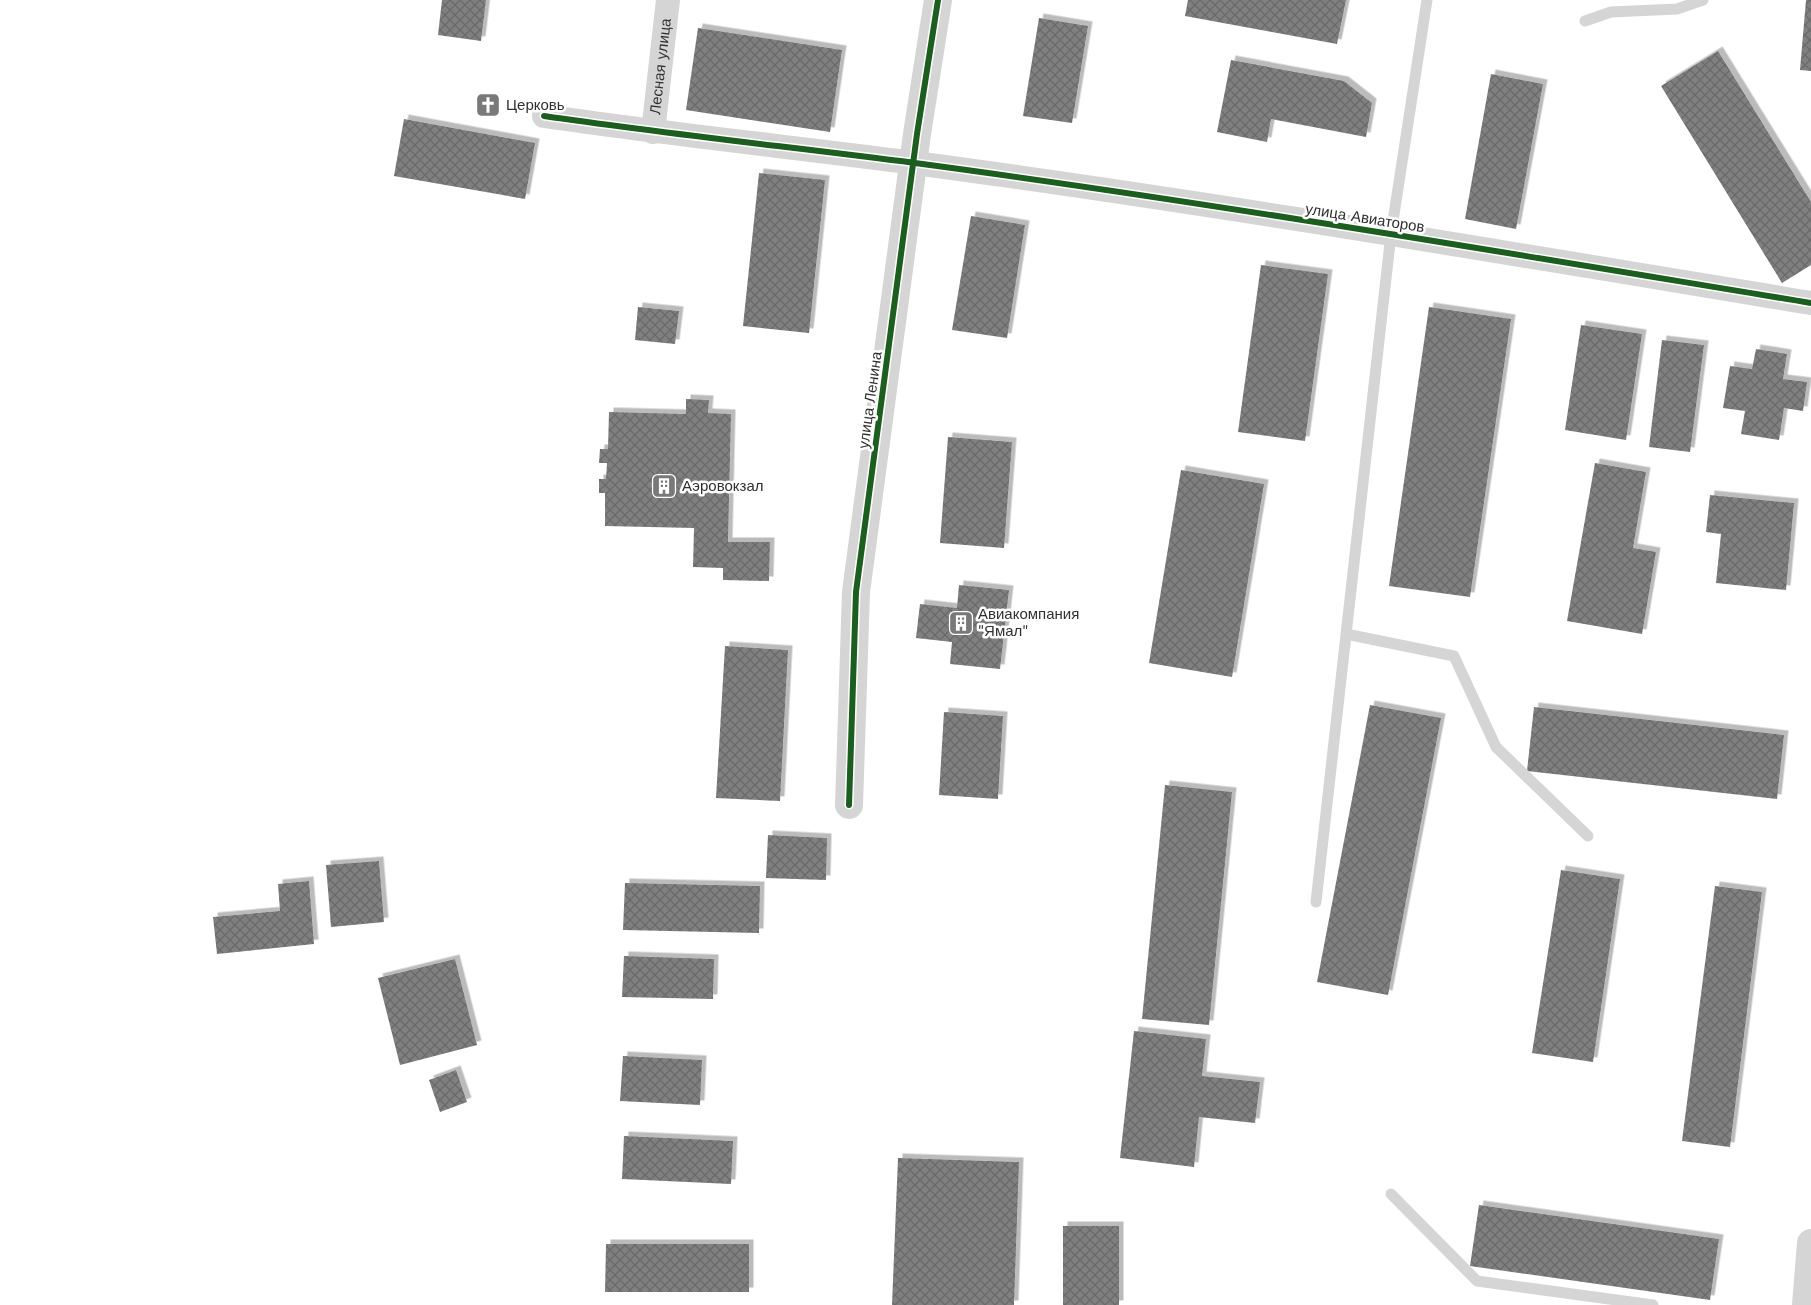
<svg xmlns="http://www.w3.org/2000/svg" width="1811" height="1305" viewBox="0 0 1811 1305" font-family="'Work Sans',sans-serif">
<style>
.building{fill:url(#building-cross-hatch);filter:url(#shadow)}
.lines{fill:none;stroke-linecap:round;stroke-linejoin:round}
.service{stroke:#d5d5d5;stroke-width:11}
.minor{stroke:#d5d5d5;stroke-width:24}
.tertiary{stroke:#d5d5d5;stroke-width:28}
.cycleway-casing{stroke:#fff;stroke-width:9}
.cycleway{stroke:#1b5e20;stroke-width:6}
.labels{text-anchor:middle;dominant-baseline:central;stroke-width:5;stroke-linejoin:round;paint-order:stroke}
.street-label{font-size:15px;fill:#313131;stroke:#fff}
.poi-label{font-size:15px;fill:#313131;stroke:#fff;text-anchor:start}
</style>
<defs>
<pattern id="building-cross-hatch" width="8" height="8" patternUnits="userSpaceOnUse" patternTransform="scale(1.25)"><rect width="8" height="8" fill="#808080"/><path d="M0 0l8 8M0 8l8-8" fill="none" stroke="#696969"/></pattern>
<filter id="shadow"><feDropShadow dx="4.5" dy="-4.5" stdDeviation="0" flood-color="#0004"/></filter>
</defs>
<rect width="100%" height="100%" fill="#fff"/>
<path class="building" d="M442,0H486L481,41L438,35Z
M1188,0H1346L1337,44L1185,16Z
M1806,0H1811V71L1800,70Z
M1039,18L1088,26L1072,123L1023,116Z
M698,28L842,50L830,132L686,110Z
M1718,51L1811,202V265L1782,283L1661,86Z
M1231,60L1344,81L1372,103L1366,137L1271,119L1267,142L1217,132Z
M1491,74L1543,84L1516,229L1465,219Z
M404,119L535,143L525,199L394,176Z
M759,173L825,180L809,333L743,326Z
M971,216L1025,225L1007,338L952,330Z
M1261,265L1328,274L1305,441L1238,432Z
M638,307L679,311L675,344L635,340Z
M1429,307L1511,319L1470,597L1389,586Z
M1581,325L1642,334L1626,440L1565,430Z
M1662,340L1704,345L1690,452L1649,447Z
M1756,349L1787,354L1783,379L1807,382L1803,411L1784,408L1779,440L1741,434L1745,411L1723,408L1730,366L1752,369Z
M686,399L709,400L708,413L731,414L728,542H770L769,581L723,580V568L693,567L694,528L605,526V493H599V479H606L607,463H599L600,449H608L609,412L686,414Z
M948,437L1012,442L1004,548L940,543Z
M1595,463L1646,472L1633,548L1656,552L1642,634L1567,621Z
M1181,470L1264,484L1232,677L1149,663Z
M1710,495L1794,503L1786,590L1716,583L1721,534L1706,532Z
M959,585L1009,590L1000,669L950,664L952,642L916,638L920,604L957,608Z
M725,646L788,650L780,801L716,798Z
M1370,705L1441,718L1388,995L1317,982Z
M1534,707L1784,735L1777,799L1527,771Z
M944,712L1003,716L998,799L939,795Z
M1165,785L1232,792L1209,1025L1142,1019Z
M768,835L827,838L826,880L766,878Z
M379,861L384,922L331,927L326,865Z
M1561,870L1620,879L1593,1062L1532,1053Z
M309,881L314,944L217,954L213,917L280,911L278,884Z
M625,883L760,886L759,933L623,930Z
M1715,886L1762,892L1730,1147L1682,1141Z
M624,956L714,959L713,999L622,997Z
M455,959L477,1045L400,1065L378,978Z
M1134,1031L1206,1039L1202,1076L1260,1082L1255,1123L1199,1117L1194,1167L1120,1158Z
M623,1056L702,1060L700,1105L620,1101Z
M456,1070L467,1102L440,1112L429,1080Z
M624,1136L733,1141L731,1184L622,1179Z
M898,1158L1019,1162L1014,1305H892Z
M1479,1205L1719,1239L1710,1300L1470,1266Z
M1063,1226H1119V1305H1063Z
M606,1244H749V1292H605Z"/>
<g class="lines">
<path class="service" d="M1585,21L1611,12L1677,9L1703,0
M1346,634L1454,656L1496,747L1588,836
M1316,902L1391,234L1427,0
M1391,1194L1477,1281L1653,1305"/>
<g class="minor">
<path d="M544,116C667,134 791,147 915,163C1214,203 1513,254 1811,303"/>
<path id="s1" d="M653,132L668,0"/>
</g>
<path class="tertiary" d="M849,805L856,592L917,134L938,0
M1806,1305L1811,1243"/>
<defs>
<path id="cycleway" d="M544,116C667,134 791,147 915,163C1214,203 1513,254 1811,303
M849,805L856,592L917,134L938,0"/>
</defs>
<use href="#cycleway" class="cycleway-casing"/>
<use href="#cycleway" class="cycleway"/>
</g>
<defs>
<symbol id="church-square" viewBox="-11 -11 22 22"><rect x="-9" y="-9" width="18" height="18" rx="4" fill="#797979" stroke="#fff"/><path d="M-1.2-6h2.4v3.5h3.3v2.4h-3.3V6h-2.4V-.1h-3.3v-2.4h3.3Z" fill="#fff"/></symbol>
<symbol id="building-square" viewBox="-11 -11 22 22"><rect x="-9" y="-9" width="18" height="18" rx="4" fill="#797979" stroke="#fff"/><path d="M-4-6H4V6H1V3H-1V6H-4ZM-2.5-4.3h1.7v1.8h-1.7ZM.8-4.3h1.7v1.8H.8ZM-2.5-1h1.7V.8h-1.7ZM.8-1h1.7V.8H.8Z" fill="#fff"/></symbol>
</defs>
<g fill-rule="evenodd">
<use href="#church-square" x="474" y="91" width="28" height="28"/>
<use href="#building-square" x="650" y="472" width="28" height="28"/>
<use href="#building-square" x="947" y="609" width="28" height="28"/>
</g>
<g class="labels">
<g class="street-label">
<text stroke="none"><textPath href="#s1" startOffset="66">Лесная улица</textPath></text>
<text transform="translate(1365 218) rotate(9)">улица Авиаторов</text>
<text transform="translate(870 400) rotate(-82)">улица Ленина</text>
</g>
<g class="poi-label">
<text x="506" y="105">Церковь</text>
<text x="682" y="486">Аэровокзал</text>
<text x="978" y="614">Авиакомпания<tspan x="978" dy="17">"Ямал"</tspan></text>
</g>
</g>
</svg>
